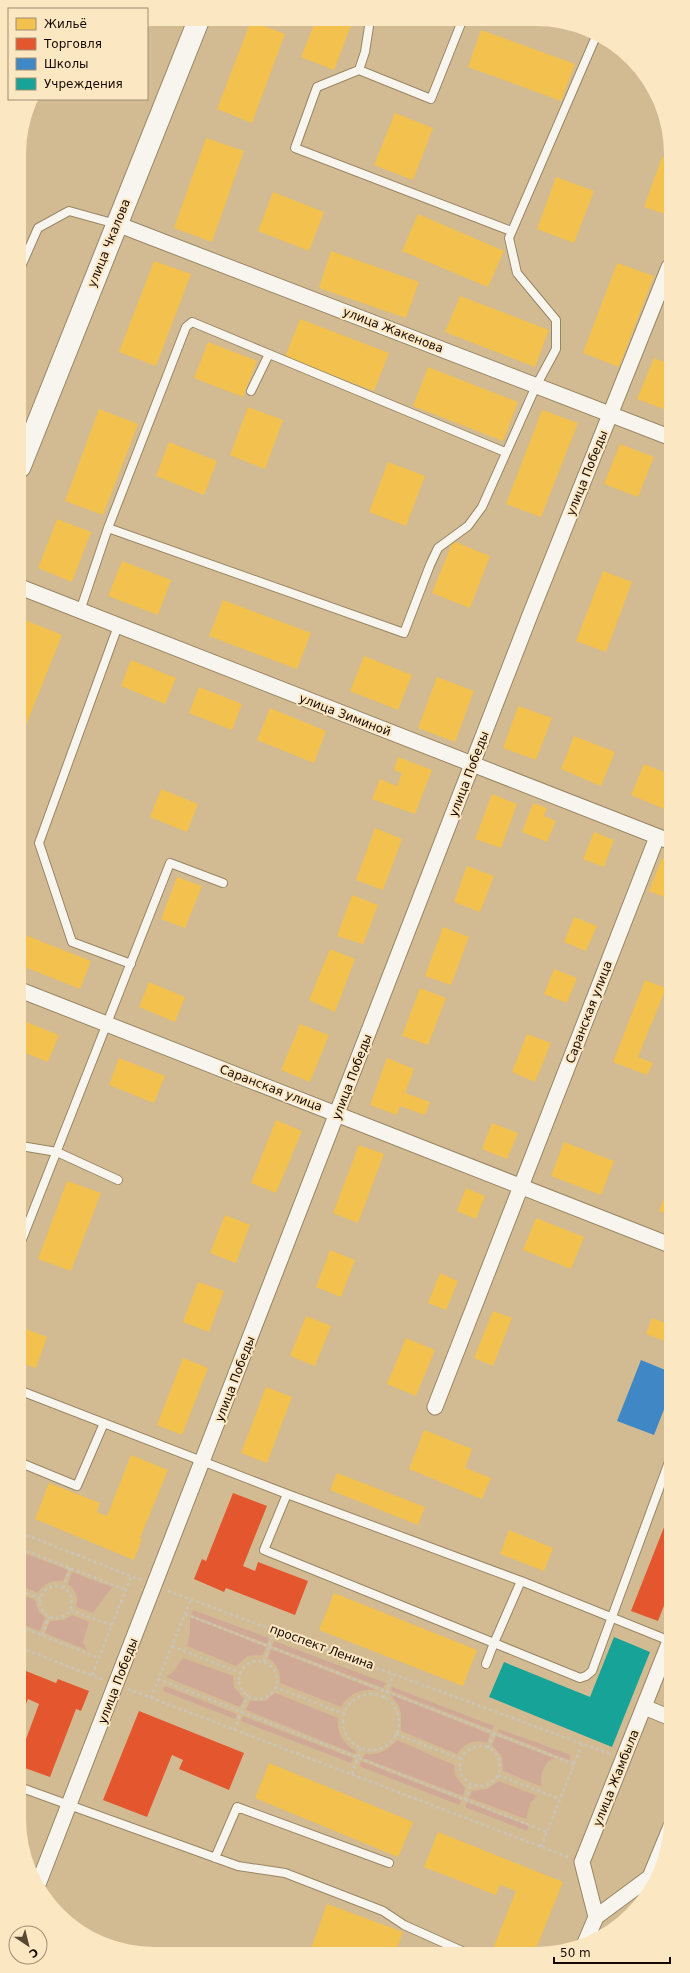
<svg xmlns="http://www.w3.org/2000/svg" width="690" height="1973" viewBox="0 0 690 1973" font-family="'DejaVu Sans',sans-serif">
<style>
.green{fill:#d0a996}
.homes{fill:#f2c14e}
.shops{fill:#e4572e}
.schools{fill:#3f88c5}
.public{fill:#17a398}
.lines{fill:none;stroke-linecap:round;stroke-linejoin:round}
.service-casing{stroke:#988664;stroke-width:10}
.minor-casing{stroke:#988664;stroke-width:17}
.secondary-casing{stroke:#988664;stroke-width:23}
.path{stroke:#cac4b8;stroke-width:2.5;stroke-dasharray:3 3;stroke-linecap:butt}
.service{stroke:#f8f5ef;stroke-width:8}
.minor{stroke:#f8f5ef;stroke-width:15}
.secondary{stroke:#f8f5ef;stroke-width:21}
.labels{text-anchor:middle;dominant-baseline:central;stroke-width:4;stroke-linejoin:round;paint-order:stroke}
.street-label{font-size:12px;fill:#150900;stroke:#fce7c3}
</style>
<rect width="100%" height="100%" fill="#d2bb92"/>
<path class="green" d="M21,1552L68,1570L63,1581C52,1580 44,1583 38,1593L21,1586Z
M72,1572L112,1587L93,1613L76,1607C79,1598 75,1589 68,1584Z
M21,1595L35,1600L39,1612L45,1618L40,1631L21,1624Z
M193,1610L269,1638L267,1644L191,1615Z
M72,1615L89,1622L83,1642L87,1650L45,1633L50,1621L64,1620Z
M190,1617L266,1647L263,1655L248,1656L236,1666L187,1646L190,1633Z
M274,1641L386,1683L383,1688L272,1646Z
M271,1649L382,1692C367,1686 349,1692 341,1707L280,1683C281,1672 277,1664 268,1658Z
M183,1658L233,1676L234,1687L244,1699L240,1707L166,1677L174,1671Z
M165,1686L237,1714L235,1719L163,1691Z
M392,1687L494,1726L492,1730L391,1691Z
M275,1693L338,1718C336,1732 344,1745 356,1751L355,1754L246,1710L250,1701H265Z
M390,1694L490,1734L487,1743C475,1739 463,1744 457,1754L401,1731V1714L399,1706Z
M243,1716L353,1758L351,1763L241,1721Z
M499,1729L571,1755L569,1760L497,1732Z
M496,1736L559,1760L552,1759C542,1766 540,1776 542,1787L503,1771L502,1757L492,1745Z
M397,1740L454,1765L455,1775L465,1788L463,1796L363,1758L365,1754C378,1756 388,1750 397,1740Z
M361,1761L461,1800L459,1805L359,1766Z
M499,1781L537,1796L530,1803L526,1819L469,1798L472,1791L487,1789Z
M467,1802L529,1826L527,1831L465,1807Z"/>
<path class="homes" d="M316,20H353L334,70L301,57Z
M251,21L285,34L252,123L217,109Z
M481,30L575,64L561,101L468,67Z
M395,113L433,128L413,180L374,165Z
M206,138L244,151L212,242L174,228Z
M662,157L668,159V215L644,207Z
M556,177L594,191L574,243L537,229Z
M273,192L324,212L309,251L258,231Z
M418,214L504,251L488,287L402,251Z
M331,251L419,282L406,318L319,288Z
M154,261L191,274L156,366L119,352Z
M617,263L654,276L619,367L583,353Z
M460,296L549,330L535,367L445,332Z
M300,319L389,353L374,391L285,357Z
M208,342L257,361L243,397L194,378Z
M654,358L669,364V411L637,399Z
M428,367L518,402L503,441L413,406Z
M248,407L283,420L265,469L230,455Z
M99,409L138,424L103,515L65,501Z
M542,410L578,423L541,517L506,504Z
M169,442L217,461L204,495L156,476Z
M620,444L654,457L638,497L604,484Z
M388,462L425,476L406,526L369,512Z
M57,519L91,532L72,582L38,568Z
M453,541L490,556L470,608L432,593Z
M122,561L171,580L158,615L108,596Z
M603,571L632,582L606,652L576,641Z
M223,600L311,633L297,669L209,636Z
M20,618L62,635L20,740Z
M364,656L412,675L398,710L350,691Z
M131,660L176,678L165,704L121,686Z
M437,677L474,691L455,742L418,728Z
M199,687L242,704L232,730L189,713Z
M518,706L552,718L536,760L503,748Z
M270,708L326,731L314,763L257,740Z
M574,736L615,752L601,786L561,769Z
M398,757L432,770L415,814L372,799L380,779L397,786L402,773L394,770Z
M644,764L669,774V811L631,795Z
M161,789L198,804L187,832L150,817Z
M492,794L517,804L501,848L475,839Z
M533,803L547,808L544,816L556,821L547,842L522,832Z
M375,828L402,839L383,890L356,880Z
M594,832L614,840L604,867L583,859Z
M662,858L669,861V899L649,891Z
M467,866L494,876L480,912L454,902Z
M177,877L202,886L185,928L161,919Z
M352,895L378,905L363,944L337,936Z
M574,917L597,926L586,951L564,942Z
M443,927L469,937L451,985L425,976Z
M20,933L91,961L80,989L20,965Z
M330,949L355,959L335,1012L309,1000Z
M554,969L577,978L567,1003L544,994Z
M645,980L666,988L638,1057L653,1063L647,1075L613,1062Z
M149,982L185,997L175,1022L139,1007Z
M420,988L446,998L428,1045L402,1036Z
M21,1020L59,1035L48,1062L21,1051Z
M300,1024L329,1035L310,1082L281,1070Z
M527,1034L551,1043L535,1082L512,1072Z
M119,1058L165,1076L154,1103L109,1085Z
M387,1058L414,1069L405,1093L430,1102L425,1115L400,1106L397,1115L370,1105Z
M276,1120L302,1131L276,1193L251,1183Z
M492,1123L518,1133L507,1159L482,1149Z
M564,1142L614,1161L601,1195L551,1176Z
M359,1145L384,1154L358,1223L333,1213Z
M21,1162L27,1164L21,1181Z
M67,1181L101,1193L71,1271L38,1259Z
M670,1185V1216L659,1211Z
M466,1188L485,1196L476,1219L457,1211Z
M225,1215L250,1225L236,1263L210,1253Z
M536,1218L584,1237L571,1269L523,1250Z
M330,1250L355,1260L341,1297L316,1287Z
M440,1273L458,1281L446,1310L428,1303Z
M198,1282L224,1291L209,1332L183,1322Z
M493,1311L512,1318L493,1366L474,1358Z
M306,1316L331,1326L315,1366L290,1356Z
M652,1318L670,1325V1343L646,1334Z
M23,1328L47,1337L36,1368L21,1363V1332Z
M406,1338L435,1350L416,1396L387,1384Z
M183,1358L208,1368L182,1435L157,1425Z
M266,1387L292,1397L267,1463L241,1453Z
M424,1430L472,1449L465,1468L491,1478L482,1499L409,1469Z
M131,1455L168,1470L140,1538L142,1539L134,1560L35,1519L49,1483L100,1503L97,1512L107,1516Z
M337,1473L425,1507L418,1525L330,1490Z
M509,1530L553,1548L544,1571L500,1554Z
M334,1593L477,1650L463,1686L319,1630Z
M269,1763L413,1822L398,1857L255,1798Z
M438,1832L563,1882L535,1951H492L516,1891L500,1885L496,1895L424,1867Z
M327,1904L403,1932L396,1951H310Z"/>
<path class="shops" d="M233,1493L267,1506L243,1566L255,1571L258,1562L308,1581L295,1615L226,1588L224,1592L194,1579L202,1559L206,1561Z
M670,1512V1590L658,1621L631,1611Z
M21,1669L56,1683L58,1679L89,1691L81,1711L76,1709L50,1777L22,1767V1750L39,1704L28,1699L24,1709L21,1708Z
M139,1711L244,1753L229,1790L179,1769L183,1760L172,1755L147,1817L103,1800Z"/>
<path class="schools" d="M641,1360L670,1372V1394L654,1435L617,1421Z"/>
<path class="public" d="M614,1637L650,1652L612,1747L489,1697L504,1662L590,1697Z"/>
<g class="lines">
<defs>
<path id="service" d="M462,21L431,99L359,70L317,87L295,148L511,231
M359,70L365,52L370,20
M19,271L38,228L69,211L116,224
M251,391L269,354L505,452
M108,528L404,633L430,565L438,548L468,526L482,507L536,386L556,349V320L517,273L509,238L597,34
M80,611L108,528L186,327L192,322L269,354
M118,626L39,843L72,942L131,964
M21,1146L57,1152L118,1180
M21,1242L170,863L223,883
M21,1391L287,1494L521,1581L670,1641
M21,1463L77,1486L104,1423
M287,1494L264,1550L494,1643L521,1581
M486,1664L494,1643L580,1678L586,1676L592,1671L670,1459
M22,1788L238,1866L285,1873L383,1911L404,1925L462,1951
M215,1858L237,1807L389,1863
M590,1932L601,1937"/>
<path id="minor" d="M117,224L669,437
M20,587L669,841
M20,990L670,1245
M435,1407L657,837
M644,1707L671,1718
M37,1887L530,615L669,267
M596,1917L582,1862L670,1641
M585,1943L596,1917L650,1877L671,1826"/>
<path id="secondary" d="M20,467L199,19"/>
</defs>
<use href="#service" class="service-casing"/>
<use href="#minor" class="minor-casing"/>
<use href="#secondary" class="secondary-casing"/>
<path class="path" d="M21,1533L141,1580
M21,1549L126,1590
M40 1602a16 16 0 1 1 32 0a16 16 0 1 1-32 0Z
M63,1588L70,1568
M21,1591L40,1598
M168,1591L610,1754
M70,1610L112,1625
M185,1614L574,1764
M21,1627L99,1658
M42,1635L49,1617
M172,1646L241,1673
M21,1648L103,1680
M239 1680a19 19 0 1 1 38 0a19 19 0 1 1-38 0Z
M264,1662L274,1630
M92,1675L131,1577
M158,1679L547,1832
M275,1687L344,1714
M128,1689L568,1857
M343 1722a28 28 0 1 1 56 0a28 28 0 1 1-56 0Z
M151,1698L191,1599
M384,1698L393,1674
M234,1730L248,1695
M396,1734L461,1759
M460 1766a20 20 0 1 1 40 0a20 20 0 1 1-40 0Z
M488,1748L494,1733
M352,1774L361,1748
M498,1775L560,1799
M465,1800L471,1784
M541,1847L582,1744"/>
<use href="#service" class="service"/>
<use href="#minor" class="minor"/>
<use href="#secondary" class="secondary"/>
</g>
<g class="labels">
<g class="street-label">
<text transform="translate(109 243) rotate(-68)">улица Чкалова</text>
<text transform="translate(393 330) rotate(21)">улица Жакенова</text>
<text transform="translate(587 473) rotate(-68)">улица Победы</text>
<text transform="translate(345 715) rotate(21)">улица Зиминой</text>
<text transform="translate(469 774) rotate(-69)">улица Победы</text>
<text transform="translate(589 1012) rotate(-69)">Саранская улица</text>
<text transform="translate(352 1077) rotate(-69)">улица Победы</text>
<text transform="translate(271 1088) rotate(21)">Саранская улица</text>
<text transform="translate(235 1379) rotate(-69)">улица Победы</text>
<text transform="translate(322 1647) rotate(20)">проспект Ленина</text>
<text transform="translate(118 1681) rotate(-69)">улица Победы</text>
<text transform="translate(616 1778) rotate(-68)">улица Жамбыла</text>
</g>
</g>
<path d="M0 0H690V1973H0ZM154 26H536A128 128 0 0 1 664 154V1819A128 128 0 0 1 536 1947H154A128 128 0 0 1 26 1819V154A128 128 0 0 1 154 26Z" fill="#fce7c3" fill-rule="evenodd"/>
<rect x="8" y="8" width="140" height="92" fill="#fce7c3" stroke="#a08e75"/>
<rect x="16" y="18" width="20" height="12" fill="#f2c14e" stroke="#a08e75"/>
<text x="44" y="28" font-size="12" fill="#150900">Жильё</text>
<rect x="16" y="38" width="20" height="12" fill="#e4572e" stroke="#a08e75"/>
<text x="44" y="48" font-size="12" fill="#150900">Торговля</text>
<rect x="16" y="58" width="20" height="12" fill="#3f88c5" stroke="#a08e75"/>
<text x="44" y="68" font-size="12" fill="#150900">Школы</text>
<rect x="16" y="78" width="20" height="12" fill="#17a398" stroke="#a08e75"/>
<text x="44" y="88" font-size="12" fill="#150900">Учреждения</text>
<g transform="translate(28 1945) rotate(145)"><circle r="19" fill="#fce7c3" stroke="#a08e75"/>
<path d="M0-3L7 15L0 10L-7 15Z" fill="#574733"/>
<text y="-6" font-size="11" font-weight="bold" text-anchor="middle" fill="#150900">С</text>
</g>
<path d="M554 1957v6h116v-6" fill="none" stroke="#150900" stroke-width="2"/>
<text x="560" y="1957" font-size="12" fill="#150900" stroke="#fce7c3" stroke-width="3" paint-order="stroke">50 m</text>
</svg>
